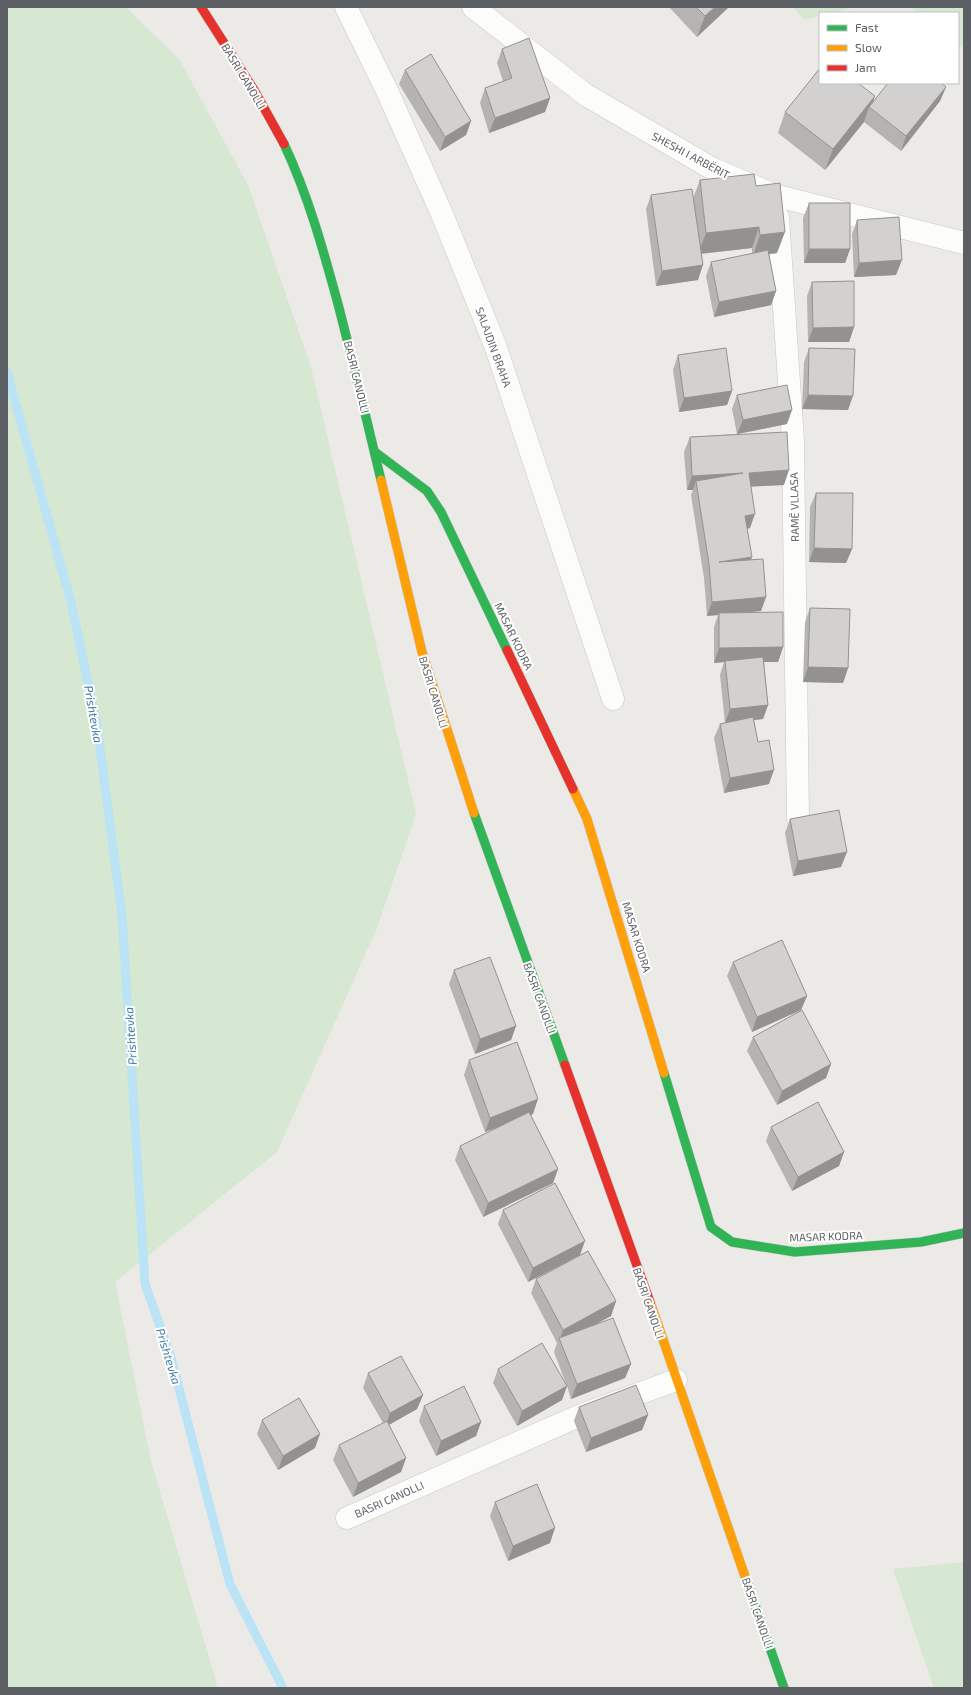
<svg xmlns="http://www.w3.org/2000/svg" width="971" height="1695" viewBox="0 0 971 1695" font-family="'Exo 2',sans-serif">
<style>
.green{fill:#d6e7d2}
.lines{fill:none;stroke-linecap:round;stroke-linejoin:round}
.stream{stroke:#bae3f6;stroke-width:9}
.street-casing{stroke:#c8c9c8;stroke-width:23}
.fast-casing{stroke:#c8c8c8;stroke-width:10}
.slow-casing{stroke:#c8c8c8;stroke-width:10}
.jam-casing{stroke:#c8c8c8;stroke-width:10}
.street{stroke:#fcfcfb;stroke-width:22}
.fast{stroke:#30b455;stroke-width:9}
.slow{stroke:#ff9f0a;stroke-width:9}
.jam{stroke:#e5322d;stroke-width:9}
.wall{fill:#b5b4b2}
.shaded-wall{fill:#949291}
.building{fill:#d3d1cf;stroke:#949291}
.labels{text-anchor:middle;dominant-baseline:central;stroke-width:4;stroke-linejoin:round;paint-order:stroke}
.street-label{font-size:11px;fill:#5c6064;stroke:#fff}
.water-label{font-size:12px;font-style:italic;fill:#3f7ca7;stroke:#fff}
</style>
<rect width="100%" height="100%" fill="#eceae6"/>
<path class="green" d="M7,7H126L179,59L248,185L311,367L416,814L377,928L277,1152L115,1282L151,1461L218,1688H7Z
M794,7H856L831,13H820V16L803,20Z
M910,7H964V49L958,44V13H918Z
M964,1562V1688H934L893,1569Z"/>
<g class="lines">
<path class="stream" d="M7,372L71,602L97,726L122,915L145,1284L170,1354L230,1584L283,1688"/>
<defs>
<path id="street" d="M346,7L388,93L442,214L495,345L613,699
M473,7L586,95L713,169L777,196L964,243
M778,217L793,442L798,818
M347,1518L581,1415L676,1380"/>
<path id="fast" d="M284,144C308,195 323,249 338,304C353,362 367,421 381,480
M375,452L427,491L441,512L507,650
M474,813L565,1065
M664,1073L711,1227L732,1242L795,1252L921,1242L964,1233
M749,1588L784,1688"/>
<path id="slow" d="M381,480L422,652L474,813
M573,789L587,819L664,1073
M650,1302L749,1588"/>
<path id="jam" d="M201,7L254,90L284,144
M507,650L573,789
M565,1065L650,1302"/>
</defs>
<use href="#street" class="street-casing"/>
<use href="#fast" class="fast-casing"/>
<use href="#slow" class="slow-casing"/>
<use href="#jam" class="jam-casing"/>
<use href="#street" class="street"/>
<use href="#fast" class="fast"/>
<use href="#slow" class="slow"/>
<use href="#jam" class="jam"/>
</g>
<path class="wall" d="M669,7H729L697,37Z
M502,49L550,98L545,112L489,133L480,103L485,88L503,81L497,63Z
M405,70L471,121L466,135L440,151L399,84Z
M946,87L940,101L901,151L864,122L825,170L778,133L785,112L873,102Z
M700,180L756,186L777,253L769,254L776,291L771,305L714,317L706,276L711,262L752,254V248L701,254L698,280L656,286L646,209L651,195L693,198Z
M809,203L850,249L845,263H804L803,218Z
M857,220L896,275L854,277L852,234Z
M812,282L854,327L849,342H808L807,296Z
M809,348L848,410L802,409L804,362Z
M678,355L732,391L727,405L679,412L673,370Z
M737,395L787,424L738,434L784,485L751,486L750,528L747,529L751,560L766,597L761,611L749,612L783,647L778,662H764L768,705L763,719L754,720L758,742L769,784L724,793L714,738L720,724L725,723L720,675L724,662L714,663V627L718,615L707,616L704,578L691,495L693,490H687L684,452L690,437L737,434L732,409Z
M816,493L852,549L846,563L809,562L810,507Z
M810,608L848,668L843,683L803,682L805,622Z
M790,819L841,867L793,876L785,833Z
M733,962L807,996L801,1010L752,1032L727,976Z
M454,970L516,1026L511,1040L475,1054L449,984Z
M753,1037L831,1064L826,1078L777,1105L747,1051Z
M469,1060L533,1114L531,1115L558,1169L553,1183L483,1217L455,1160L460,1146L501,1126L485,1132L464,1075Z
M771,1127L844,1152L839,1166L792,1191L766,1141Z
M503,1210L580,1255L616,1301L611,1316L592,1326L631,1364L625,1378L571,1399L567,1386L562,1400L517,1426L493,1383L498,1369L566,1384L554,1352L557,1343L531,1293L536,1279L570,1261L528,1282L498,1224Z
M368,1373L423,1395L417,1409L389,1425L406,1458L401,1472L353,1497L333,1460L339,1445L383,1423L363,1388Z
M424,1406L481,1422L476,1436L436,1456L419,1421Z
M579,1407L648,1415L642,1430L586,1452L574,1421Z
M262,1420L315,1448L278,1470L257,1434Z
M495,1502L550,1543L508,1561L490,1516Z"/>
<path class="shaded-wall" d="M715,7H729L697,37L705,16Z
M946,87L940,101L901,151L906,136Z
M875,96L871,108L869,107L864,122L825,170L833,149Z
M550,98L545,112L489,133L495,118Z
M471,121L466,135L440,151L445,137Z
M759,227L752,248L698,254L706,233Z
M785,232L777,253L753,256L760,235Z
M809,249H850L845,263H804Z
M902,260L896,275L854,277L859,263Z
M703,265L698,280L656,286L662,271Z
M776,291L771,305L714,317L719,302Z
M854,327L849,342H808L813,328Z
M732,391L727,405L679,412L684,398Z
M808,395L853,396L848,410L802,409Z
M792,410L787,424L737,434L743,420Z
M789,470L784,485L744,487L749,473Z
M743,473L696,481L693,490H687L692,476Z
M755,514L750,528L740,530L745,516Z
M814,548L852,549L846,563L809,562Z
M752,557L747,572L719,562Z
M766,597L761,611L719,615V613L718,615L707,616L712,602Z
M783,647L778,662H725V661L724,662L714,663L719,648Z
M808,667L848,668L843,683L803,682Z
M768,705L763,719L725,723L730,709Z
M774,770L769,784L724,793L730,778Z
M847,852L841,867L793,876L798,861Z
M807,996L801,1010L752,1032L757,1017Z
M516,1026L511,1040L475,1054L480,1039Z
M831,1064L826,1078L777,1105L782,1091Z
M538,1099L533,1114L485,1132L490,1118Z
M844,1152L839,1166L792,1191L798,1177Z
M558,1169L553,1183L483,1217L488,1203Z
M585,1241L580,1255L528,1282L533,1268Z
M616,1301L611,1316L561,1343L560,1339L563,1330Z
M631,1364L625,1378L571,1399L577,1384Z
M567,1386L562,1400L517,1426L522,1411Z
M423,1395L417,1409L385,1427L390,1413Z
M648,1415L642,1430L586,1452L591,1438Z
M481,1422L476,1436L436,1456L441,1441Z
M320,1434L315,1448L278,1470L283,1456Z
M406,1458L401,1472L353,1497L358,1483Z
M555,1528L550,1543L508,1561L513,1546Z"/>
<path class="building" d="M696,7H715L705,16Z
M529,38L550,98L495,118L485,88L512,78L502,49Z
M431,54L471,121L445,137L405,70Z
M820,68V83H858L875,96L833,149L785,112Z
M888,83H941L946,87L906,136L869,107Z
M754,174L756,186L780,183L785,232L760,235L759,227L706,233L700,180Z
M692,189L703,265L662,271L651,195Z
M809,203H850V249H809Z
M899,217L902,260L859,263L857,220Z
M768,250L776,291L719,302L711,262Z
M854,281V327L813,328L812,282Z
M726,348L732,391L684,398L678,355Z
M809,348L855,349L853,396L808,395Z
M787,385L792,410L743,420L737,395Z
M787,432L789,470L749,473L755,514L745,516L752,557L719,562L763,559L766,597L712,602L709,564L696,481L743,473L692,476L690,437Z
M816,493H853L852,549L814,548Z
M810,608L850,609L848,668L808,667Z
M783,612V647L719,648V613Z
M763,657L768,705L730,709L725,661Z
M753,717L758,742L769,740L774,770L730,778L720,724Z
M839,810L847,852L798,861L790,819Z
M782,940L807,996L757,1017L733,962Z
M490,957L516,1026L480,1039L454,970Z
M802,1010L831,1064L782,1091L753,1037Z
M517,1042L538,1099L490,1118L469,1060Z
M818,1102L844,1152L798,1177L771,1127Z
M529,1112L558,1169L488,1203L460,1146Z
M555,1183L585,1241L533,1268L503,1210Z
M588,1251L616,1301L563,1330L536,1279Z
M613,1318L631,1364L577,1384L559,1338Z
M542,1343L567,1386L522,1411L498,1369Z
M401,1356L423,1395L390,1413L368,1373Z
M636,1385L648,1415L591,1438L579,1407Z
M464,1386L481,1422L441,1441L424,1406Z
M299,1398L320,1434L283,1456L262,1420Z
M387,1421L406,1458L358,1483L339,1445Z
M537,1484L555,1528L513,1546L495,1502Z"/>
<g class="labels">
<g class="street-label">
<text transform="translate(244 76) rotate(59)">BASRI CANOLLI</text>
<text transform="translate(691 155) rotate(28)">SHESHI I ARBËRIT</text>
<text transform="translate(494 347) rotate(70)">SALAJDIN BRAHA</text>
<text transform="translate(357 377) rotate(76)">BASRI CANOLLI</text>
<text transform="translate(794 507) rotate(-91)">RAMË VLLASA</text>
<text transform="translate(514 636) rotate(64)">MASAR KODRA</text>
<text transform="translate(434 692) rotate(73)">BASRI CANOLLI</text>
<text transform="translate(637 937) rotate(73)">MASAR KODRA</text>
<text transform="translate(540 998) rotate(70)">BASRI CANOLLI</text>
<text transform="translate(826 1236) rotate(-2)">MASAR KODRA</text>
<text transform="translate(649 1303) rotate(71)">BASRI CANOLLI</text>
<text transform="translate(389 1499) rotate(-24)">BASRI CANOLLI</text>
<text transform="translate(758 1613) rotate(71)">BASRI CANOLLI</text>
</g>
<g class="water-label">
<text transform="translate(94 714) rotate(80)">Prishtevka</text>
<text transform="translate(130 1036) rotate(-94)">Prishtevka</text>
<text transform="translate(169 1356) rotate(73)">Prishtevka</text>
</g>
</g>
<rect width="971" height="1695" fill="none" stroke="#5c6064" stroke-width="16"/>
<rect x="819" y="12" width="140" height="72" fill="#ffffff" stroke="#bebfc1"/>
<rect x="827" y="25" width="20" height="6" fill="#30b455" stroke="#bebfc1"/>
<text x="855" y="32" font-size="12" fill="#5c6064">Fast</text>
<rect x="827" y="45" width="20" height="6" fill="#ff9f0a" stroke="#bebfc1"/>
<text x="855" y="52" font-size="12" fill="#5c6064">Slow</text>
<rect x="827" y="65" width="20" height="6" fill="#e5322d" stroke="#bebfc1"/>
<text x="855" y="72" font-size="12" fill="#5c6064">Jam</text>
</svg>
